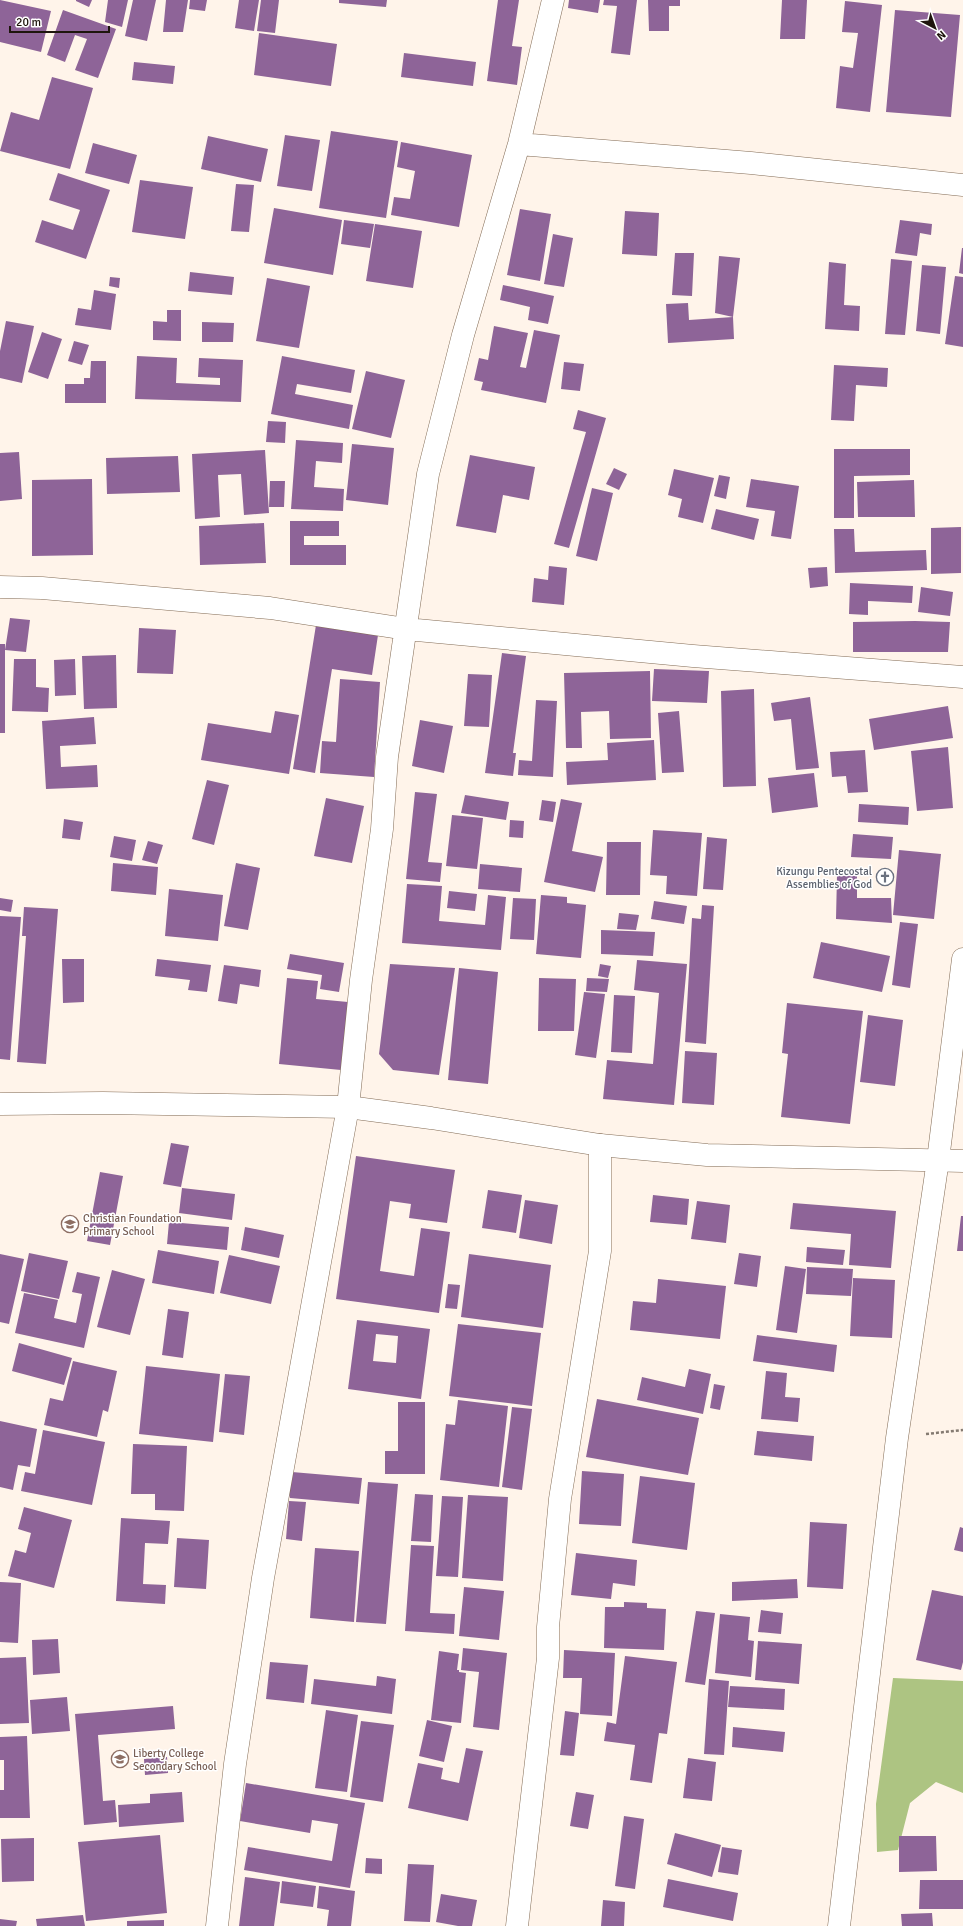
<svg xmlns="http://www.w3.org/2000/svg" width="963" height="1926" viewBox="0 0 963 1926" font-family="Signika,sans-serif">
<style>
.forest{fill:#adc482}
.building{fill:#8e6498;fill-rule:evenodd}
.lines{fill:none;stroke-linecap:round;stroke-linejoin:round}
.minor-casing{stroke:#836c56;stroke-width:23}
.tertiary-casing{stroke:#836c56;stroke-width:23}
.path{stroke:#847a71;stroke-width:2.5;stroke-dasharray:3 2;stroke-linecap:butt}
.minor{stroke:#fff;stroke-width:22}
.tertiary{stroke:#fff;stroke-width:22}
.labels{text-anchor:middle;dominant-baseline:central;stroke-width:3;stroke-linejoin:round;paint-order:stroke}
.worship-label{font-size:11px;fill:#5b616d;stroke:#fff;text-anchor:end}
.education-label{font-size:11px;fill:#785e54;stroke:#fff;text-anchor:start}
</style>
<rect width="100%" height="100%" fill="#fff4ea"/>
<path class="forest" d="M893,1678L963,1681V1793L936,1782L910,1803L898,1850L877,1852L876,1804Z"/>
<path class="building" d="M0,0L51,11L41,52L0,42Z
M76,0H92L89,7L76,1Z
M108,0H128L122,27L105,22Z
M133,0H156L147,41L125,36Z
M166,0H188L183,32H163Z
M190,0H207L205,11L189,9Z
M239,0H259L254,31L235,28Z
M261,0H279L275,33L257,31Z
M339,0H387L386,7L339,3Z
M498,0H519L512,46L522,47L517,85L487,81Z
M569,0H600L598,13L568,8Z
M604,0H637L630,55L611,53L617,6L603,5Z
M648,0H680V6H669V31H649Z
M782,0H807L805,39H780Z
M845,1L882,5L870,112L836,108L840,66L853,68L858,33L842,32Z
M63,10L116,29L98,78L75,70L87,39L75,35L65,62L47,55Z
M895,10L960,15L951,117L886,112Z
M259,33L337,44L331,86L254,75Z
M404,53L476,62L473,86L401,77Z
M134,62L175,66L173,84L132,80Z
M52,77L93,88L70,169L0,151L11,112L39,120Z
M331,131L398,141L386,218L319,208Z
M285,135L320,140L312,191L277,186Z
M208,136L268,149L261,182L201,169Z
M401,142L472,155L459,227L391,215L394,197L410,199L415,171L397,167Z
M93,143L137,155L129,184L85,173Z
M58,173L110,190L86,259L35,242L42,220L73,230L80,210L49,200Z
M140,180L193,187L185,239L132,232Z
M236,184L254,185L249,232L231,231Z
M274,208L342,220L333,275L264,263Z
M520,209L551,214L540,281L507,275Z
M625,211L659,213L657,256L622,254Z
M344,220L374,224L370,248L341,244Z
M900,220L932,224L931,235L920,233L917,256L895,253Z
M375,224L422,231L413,288L366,281Z
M553,234L573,238L564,287L544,284Z
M962,248H963V274L959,273Z
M675,253H694L692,296L672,295Z
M719,256L740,258L733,317L734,339L668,343L666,304L688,303L689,320L733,317L715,313Z
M891,259L912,261L905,335L885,334Z
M829,262L846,264L844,305L860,306L859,331L825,329Z
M922,265L946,267L940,334L916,331Z
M190,272L234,277L232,295L188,291Z
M955,276L963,277V347L945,344Z
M110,277L120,278L119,288L109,286Z
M267,278L310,286L299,348L256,341Z
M503,285L554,296L548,324L528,320L530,307L500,300Z
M94,290L116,294L111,330L75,325L78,308L91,310Z
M167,310H181V341L153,340V321L167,322Z
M6,321L34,326L22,383L0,378V351Z
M202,322L234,323L233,342H202Z
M494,326L528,333L520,367L526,368L534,330L560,335L546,403L481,390L483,382L474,380L479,358L488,360Z
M42,332L62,339L48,379L28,372Z
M74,341L89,345L82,365L68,361Z
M137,356L177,358L176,383L220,385V378L198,377L199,358L243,360L241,402L135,399Z
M282,356L355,370L351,393L297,384L295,394L353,405L349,429L271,414Z
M91,361H106V403H65V384H84V378H90Z
M564,362L584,364L580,391L561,389Z
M834,365L888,368L887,387L856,385L854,421L831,420Z
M366,371L405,380L391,438L352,429Z
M578,410L606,418L569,548L554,544L586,432L573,429Z
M268,421L286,422L285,443L266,442Z
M296,440L343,443L342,463L316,461L314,487L344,489L343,511L291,509Z
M352,444L394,448L388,505L346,500Z
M834,449H910V475L854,476V518H834Z
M265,450L269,513L244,515L241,474L218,475L220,517L195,519L192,454Z
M19,452L22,499L0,501V453Z
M470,455L535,467L529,500L503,495L496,533L456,526Z
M178,456L180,492L107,494L106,458Z
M614,468L627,474L619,490L606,484Z
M674,469L714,478L703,523L678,517L682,499L668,495Z
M719,475L730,477L726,499L714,496Z
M92,479L93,555L32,556V480Z
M751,479L799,486L791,539L771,536L775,511L746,507Z
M914,480L915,517H858L857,482Z
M270,481H285L284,507H269Z
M592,488L613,493L597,561L576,556Z
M716,509L759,519L754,540L711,529Z
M290,521H339V536H304V545H346V565H290Z
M264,523L266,563L200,565L199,526Z
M961,527V573L931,574V528Z
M834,529H854L855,552L926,550L927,570L835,573Z
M549,566L567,568L564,605L532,602L534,578L548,580Z
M827,567L828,586L810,588L808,568Z
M850,583L913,586L912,603L868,601V615L849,614Z
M921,587L953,592L950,616L918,612Z
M10,618L30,620L26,652L5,650V733H0V644H5V650Z
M915,621L950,622L948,652H853V622Z
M316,625L378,635L372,675L332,669L315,773L293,769Z
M139,628L176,630L173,674L137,673Z
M502,653L526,656L513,753H516L513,776L485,773Z
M116,655L117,708L84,709L82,656Z
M14,659H36V687L49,688L48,712L12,711Z
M75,659L76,695L55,696L54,660Z
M654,669L709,671L707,703L652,701Z
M650,671L651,738L610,739L609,711L581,712L582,748H566L564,673Z
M468,674L492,675L489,727L464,726Z
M340,679L380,682L374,777L320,773L322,741L336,742Z
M754,689L756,786L723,787L721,691Z
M810,697L819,768L796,770L791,719L774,721L771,703Z
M536,700L557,701L553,777L518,775L519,760L532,761Z
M948,706L953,738L874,750L869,719Z
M275,711L299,715L289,774L201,760L208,723L271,733Z
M679,711L684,772L662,773L658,713Z
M94,717L96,744L60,746L61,767L97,765L98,787L46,789L42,721Z
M420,720L453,726L444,773L412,766Z
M654,740L656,780L567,785L566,762L608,760L607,743Z
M948,747L953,808L917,811L911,751Z
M865,750L868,792L848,793L846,776L832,777L830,752Z
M814,773L818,807L772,813L768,778Z
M207,780L229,785L214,845L192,839Z
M415,792L437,794L428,862L442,863L440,882L406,879Z
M465,795L509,802L506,820L461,813Z
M326,798L364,806L352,863L314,856Z
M561,799L582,803L572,851L603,857L595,892L544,882Z
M542,800L556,802L553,822L539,820Z
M859,804L909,807L908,825L858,822Z
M452,815L483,818L477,869L446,866Z
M64,819L83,822L80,840L62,838Z
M510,820L524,821L523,838L509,837Z
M653,830L702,833L697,896L666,894L667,876L650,875Z
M853,834L893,837L891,859L851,857Z
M114,836L136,840L132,861L110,857Z
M707,837L727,839L723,890L703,889Z
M148,841L163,845L157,864L142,860Z
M607,842H641L640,895H606Z
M899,850L941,854L934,919L893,915Z
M113,863L158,867L156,895L111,891Z
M236,863L260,868L248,930L224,926Z
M480,864L522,868L520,892L478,889Z
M837,875L857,876V898H891L892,923L836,919Z
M407,884L442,886L439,921L485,925L488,895L506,897L501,950L402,943Z
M169,889L223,895L218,941L165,936Z
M449,891L477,894L475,911L447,908Z
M541,895L567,897V903L586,905L581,958L536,954Z
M0,898L13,900L11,912L0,910Z
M513,898L536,899L534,940L510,939Z
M654,901L687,906L684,924L651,919Z
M702,905L714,906L706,1044L685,1042L692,918L701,919Z
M24,907L58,909L46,1064L17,1062L26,936H22Z
M619,913L639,915L636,930L617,929Z
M0,916L21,917L10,1060L0,1059Z
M900,922L918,924L910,988L892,985Z
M601,930L655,932L653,956L601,954Z
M821,942L890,956L882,992L813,978Z
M290,954L344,963L339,992L320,989L322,975L287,969Z
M62,959H84V1002L63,1003Z
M157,959L211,965L207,992L188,990L190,980L155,976Z
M637,960L687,964L674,1105L603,1099L607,1060L653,1064L659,993L634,990Z
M390,964L455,968L439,1075L393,1070L379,1054Z
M600,964L611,966L608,978L598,976Z
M224,965L261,970L259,987L240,984L237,1004L218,1001Z
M459,968L498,972L488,1084L448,1080Z
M287,978L318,981L316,999L348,1002L341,1070L279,1064Z
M539,978L576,979L574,1031H538Z
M587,978L609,979L607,992L586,991Z
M584,992L605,994L596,1058L575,1055Z
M614,995L635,996L632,1053L611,1052Z
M787,1003L863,1011L850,1124L781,1117L788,1054L782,1053Z
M868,1015L903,1020L895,1086L860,1082Z
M685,1051L717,1053L714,1105L682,1103Z
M171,1143L189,1146L181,1187L163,1184Z
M356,1156L455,1170L447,1223L409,1218L411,1204L390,1201L380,1271L414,1276L421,1228L450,1232L439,1313L336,1299Z
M100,1172L123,1176L110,1245L87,1241Z
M182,1188L235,1194L232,1220L179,1213Z
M488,1190L522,1195L516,1233L482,1228Z
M653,1195L689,1199L687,1225L650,1222Z
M525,1200L558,1205L552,1244L519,1238Z
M697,1201L730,1205L726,1243L691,1239Z
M793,1203L896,1211L891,1268L849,1265L851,1234L790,1229Z
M961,1216H963V1251H957Z
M169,1222L229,1227L227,1250L167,1244Z
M245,1227L284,1235L279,1258L241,1250Z
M807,1247L845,1250L843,1265L806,1262Z
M158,1250L219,1261L214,1294L152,1283Z
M29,1253L68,1261L59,1299L21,1291Z
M739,1253L761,1256L757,1287L734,1284Z
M0,1254L24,1259L9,1324L0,1322Z
M469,1254L551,1265L543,1328L461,1317Z
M229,1255L280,1266L271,1304L220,1293Z
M785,1266L806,1269L797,1333L776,1330Z
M807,1267L853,1269L851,1296L806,1294Z
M112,1270L145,1279L130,1335L97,1327Z
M77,1272L100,1277L84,1348L15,1333L24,1293L58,1300L54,1318L76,1323L82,1294L72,1292Z
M853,1278L895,1280L892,1338L850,1336Z
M658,1279L726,1286L720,1339L630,1330L633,1301L656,1303Z
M448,1284L460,1285L457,1309L445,1308Z
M168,1309L189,1312L183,1358L162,1355Z
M357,1320L430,1329L421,1399L348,1389ZM376,1334L398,1336L396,1363L373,1361Z
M458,1324L541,1333L532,1406L449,1396Z
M757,1335L837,1345L834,1372L753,1361Z
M19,1343L72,1358L64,1385L12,1371Z
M73,1361L117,1371L108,1412L103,1410L97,1437L44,1425L50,1398L63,1401Z
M146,1366L220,1374L213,1442L139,1434Z
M689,1369L711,1374L703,1414L637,1400L642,1377L685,1387Z
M766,1371L787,1373L785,1397L800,1398L798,1422L761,1419Z
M225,1374L250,1376L244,1435L219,1432Z
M714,1384L725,1386L720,1410L710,1408Z
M597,1399L699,1418L688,1475L586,1457Z
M458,1400L508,1406L499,1487L440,1480L446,1424L455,1425Z
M398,1402H425V1474H385V1451H398Z
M512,1407L532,1409L522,1490L502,1487Z
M0,1421L37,1429L30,1467L18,1465L13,1490L0,1487Z
M43,1430L105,1442L92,1505L21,1491L25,1472L35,1474Z
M757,1431L814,1436L812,1461L754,1455Z
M133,1444L187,1446L184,1511L155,1510V1494H131Z
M582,1471L624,1474L621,1526L579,1524Z
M292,1472L362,1478L359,1504L290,1498L289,1494H286Z
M640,1476L695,1483L687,1550L632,1543Z
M368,1482L398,1484L386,1624L356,1622Z
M415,1494L433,1495L431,1542L411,1541Z
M468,1495L508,1497L503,1581L462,1578Z
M442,1496L463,1497L458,1577L436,1576Z
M289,1501L306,1502L302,1541L286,1539Z
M24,1507L72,1520L54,1588L8,1576L15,1550L26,1553L31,1533L18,1529Z
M121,1518L170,1521L168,1544L145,1543L143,1584L166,1585L165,1604L116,1601Z
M810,1522L847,1524L843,1589L807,1587Z
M960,1527L963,1528V1552L954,1550Z
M177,1538L209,1540L206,1589L174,1587Z
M411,1545L434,1546L430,1613L455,1614L454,1634L405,1631Z
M315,1548L359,1551L354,1622L310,1618Z
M576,1553L637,1560L635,1586L613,1583L611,1599L571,1595Z
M797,1579L798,1598L732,1601V1582Z
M0,1582L21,1583L18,1643L0,1642Z
M464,1587L504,1591L499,1640L459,1636Z
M932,1590L963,1596V1662L961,1670L916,1660Z
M624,1602L647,1603V1608L666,1609L664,1650L604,1648L605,1607H624Z
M761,1610L783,1613L781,1634L758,1632Z
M696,1611L715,1613L705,1685L685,1682Z
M720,1614L750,1617L748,1640L754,1641L751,1677L715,1673Z
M58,1639L60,1673L33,1675L32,1640Z
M758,1641L802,1644L799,1684L755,1680Z
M463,1648L507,1653L499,1730L473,1727L479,1672L461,1670Z
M564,1650L615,1653L612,1716L580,1714L582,1678H563Z
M439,1651L459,1654L457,1670H459V1672L466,1673L461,1723L431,1720Z
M625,1656L677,1662L667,1734L659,1733L652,1783L630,1780L635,1745L604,1741L607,1722L616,1724Z
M26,1657L29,1723L0,1724V1658Z
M270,1662L308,1665L304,1703L266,1699Z
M377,1676L396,1679L392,1714L311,1704L314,1679L376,1686Z
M709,1679L729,1681L724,1755L704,1754Z
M730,1686L785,1689L784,1710L728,1707Z
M67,1697L70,1731L32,1734L30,1700Z
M173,1706L175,1729L98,1735L103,1801L115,1800L117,1822L84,1825L75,1714Z
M326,1710L358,1715L347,1792L315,1788Z
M565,1711L579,1713L574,1756L560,1755Z
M427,1720L452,1726L444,1762L419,1756Z
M361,1721L394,1725L383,1802L350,1797Z
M733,1727L785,1732L783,1752L732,1747Z
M27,1736L30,1818H0V1790H4V1760H0V1737Z
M466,1748L483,1751L468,1821L408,1808L418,1763L443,1768L441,1779L459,1783Z
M167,1757L168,1773L145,1775L144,1759Z
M688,1758L716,1762L712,1801L683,1798Z
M246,1783L365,1803L350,1888L244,1870L248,1847L332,1861L338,1824L312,1820L310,1833L240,1821Z
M182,1792L184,1822L119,1827L118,1805L150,1803V1794Z
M576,1792L594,1795L588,1829L570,1826Z
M624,1816L644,1819L635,1889L615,1886Z
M675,1833L721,1845L712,1877L667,1864Z
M160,1835L167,1913L86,1921L78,1842Z
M899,1836H936L937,1871L899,1872Z
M34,1838V1881L2,1882L1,1839Z
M722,1847L742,1850L738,1875L718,1872Z
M366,1858L382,1859V1874L365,1873Z
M408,1864L434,1865L430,1922L404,1921Z
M245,1877L280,1882L274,1926H239Z
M668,1879L738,1893L733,1921L663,1907Z
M920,1880H963V1909H919Z
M282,1881L316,1886L313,1907L280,1903Z
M319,1886L355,1891L351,1926H327L329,1910L317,1908Z
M441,1894L477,1900L472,1926H458L436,1922Z
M603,1900L625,1902L624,1926H601Z
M932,1913L933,1926H902L901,1914Z
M83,1915L85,1926H37L36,1919Z
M0,1919L17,1921L16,1926H0Z
M164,1920V1926H127V1921Z"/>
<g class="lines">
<defs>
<path id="minor" d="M519,144L751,163L963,185
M0,587L42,588L270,608L406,629L693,656L963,677
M217,1926L235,1764L263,1578L348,1107L361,980L382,829L387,757L428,474L463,335L519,144L553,0
M517,1926L548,1658V1627L560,1499L600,1251V1145
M839,1926L897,1438L938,1160L963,959"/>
<path id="tertiary" d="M0,1104L103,1103L348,1107L431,1118L600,1145L707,1155L963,1161"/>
</defs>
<use href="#minor" class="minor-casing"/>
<use href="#tertiary" class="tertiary-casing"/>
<path class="path" d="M926,1434L963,1430"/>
<use href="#minor" class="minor"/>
<use href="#tertiary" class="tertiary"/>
</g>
<defs>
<symbol id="church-ring" viewBox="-11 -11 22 22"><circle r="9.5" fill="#fff" stroke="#6b7280" stroke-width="1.5"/><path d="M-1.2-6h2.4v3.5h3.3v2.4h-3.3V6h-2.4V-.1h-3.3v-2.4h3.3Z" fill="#6b7280"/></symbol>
<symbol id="school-ring" viewBox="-11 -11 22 22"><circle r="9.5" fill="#fff" stroke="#8d6e63" stroke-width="1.5"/><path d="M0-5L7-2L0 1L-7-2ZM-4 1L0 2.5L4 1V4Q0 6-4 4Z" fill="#8d6e63"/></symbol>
<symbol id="university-ring" viewBox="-11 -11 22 22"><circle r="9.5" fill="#fff" stroke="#8d6e63" stroke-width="1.5"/><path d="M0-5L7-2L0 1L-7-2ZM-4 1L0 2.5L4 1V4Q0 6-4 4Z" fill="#8d6e63"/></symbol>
</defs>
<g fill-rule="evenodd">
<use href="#church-ring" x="875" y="867" width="20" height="20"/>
<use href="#school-ring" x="60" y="1214" width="20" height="20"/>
<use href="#university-ring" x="110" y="1749" width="20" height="20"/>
</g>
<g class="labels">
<g class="worship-label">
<text x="872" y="871">Kizungu Pentecostal<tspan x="872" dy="13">Assemblies of God</tspan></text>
</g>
<g class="education-label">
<text x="83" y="1218">Christian Foundation<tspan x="83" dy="13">Primary School</tspan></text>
<text x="133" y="1753">Liberty College<tspan x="133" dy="13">Secondary School</tspan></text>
</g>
</g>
<g transform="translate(935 28) rotate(139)" stroke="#ffffff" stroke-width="3" paint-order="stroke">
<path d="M0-3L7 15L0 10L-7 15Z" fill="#1e150c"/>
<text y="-6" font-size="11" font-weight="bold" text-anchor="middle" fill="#1e150c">N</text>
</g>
<path d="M10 26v6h99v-6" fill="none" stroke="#1e150c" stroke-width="2"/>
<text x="16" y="26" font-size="12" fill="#1e150c" stroke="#ffffff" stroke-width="3" paint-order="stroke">20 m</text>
</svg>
